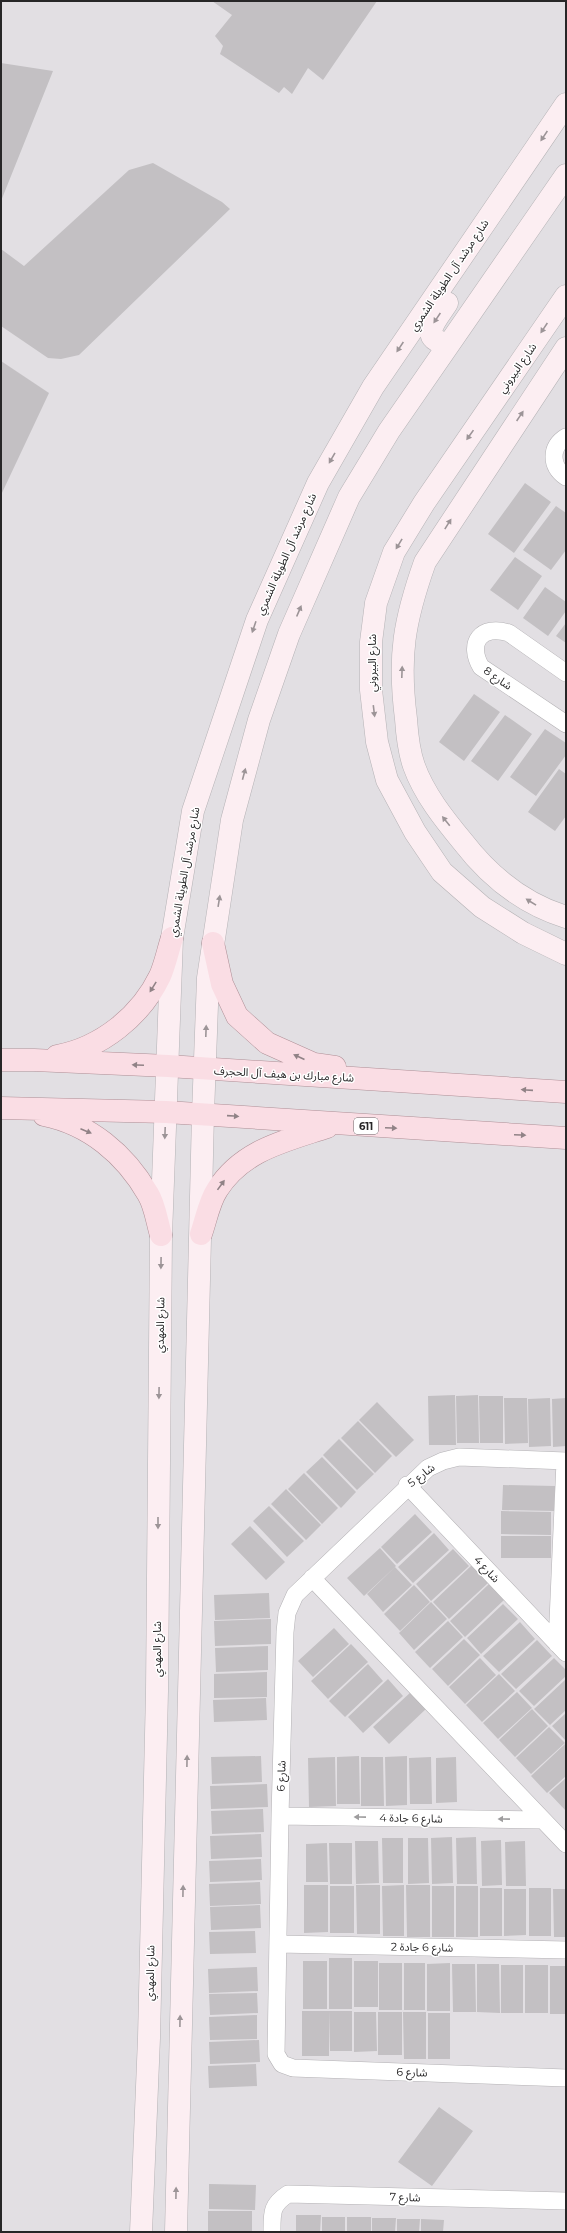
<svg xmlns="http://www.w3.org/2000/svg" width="567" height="2233" viewBox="0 0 567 2233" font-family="Montserrat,'Noto Sans Arabic',sans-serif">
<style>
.building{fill:#c3c0c3}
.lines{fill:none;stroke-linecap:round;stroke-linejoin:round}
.street-casing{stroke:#b4b2b5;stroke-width:18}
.secondary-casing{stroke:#b4b2b5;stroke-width:23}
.primary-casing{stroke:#ae8f96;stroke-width:23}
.street{stroke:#fff;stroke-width:17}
.secondary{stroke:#fceef2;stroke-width:22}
.primary{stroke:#fadde4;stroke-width:22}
.oneway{fill:#9c9497}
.oneway2{fill:#908286}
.oneway3{fill:#9e9d9e}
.labels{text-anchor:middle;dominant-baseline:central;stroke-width:3;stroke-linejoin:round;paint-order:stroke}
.shield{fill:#fff;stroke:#686768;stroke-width:1}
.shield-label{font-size:10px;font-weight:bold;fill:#272627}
.street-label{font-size:11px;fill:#272627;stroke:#fff}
</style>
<rect width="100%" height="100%" fill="#e2dfe3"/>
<path class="building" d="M212,1H377L323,80L308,68L292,94L284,87L279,93L220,54L223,46L215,36L232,15Z
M1,63L53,71L1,201Z
M153,163L222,202L230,209L79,355L61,359L48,358L1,326V249L24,266L129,170Z
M1,361L49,393L1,495Z
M525,483L551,502L514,553L488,534Z
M556,506L566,513V550L551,570L523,550Z
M515,557L542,576L518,610L490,590Z
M545,587L566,602V611L548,636L523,618Z
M566,623V643L556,636Z
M474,694L500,712L464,761L439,742Z
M505,715L532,734L498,781L471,761Z
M545,729L566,743V755L536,796L510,777Z
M559,769L566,774V816L555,831L528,812Z
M455,1395L456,1445H429L428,1396Z
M478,1395L479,1443H457L456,1396Z
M479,1396H503V1443H480Z
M504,1398H527L528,1443L505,1444Z
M550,1398L551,1446L529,1447L528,1399Z
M566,1398V1446L553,1447L552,1399Z
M377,1402L414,1440L396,1457L359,1420Z
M358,1421L392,1456L375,1473L341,1438Z
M339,1439L374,1474L357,1490L323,1455Z
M322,1457L356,1492L341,1508L306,1472Z
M304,1473L338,1508L322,1524L288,1489Z
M503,1485L555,1486L554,1511L502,1510Z
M286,1489L321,1525L306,1540L271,1504Z
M269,1506L304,1541L287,1557L253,1521Z
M501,1511L551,1512V1535L501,1534Z
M415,1514L432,1532L397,1564L381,1547Z
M250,1526L285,1562L266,1580L231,1544Z
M434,1533L449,1550L413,1583L398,1567Z
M501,1536H551V1558H501Z
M380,1548L396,1566L364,1596L347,1578Z
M453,1549L469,1566L431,1601L416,1584Z
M472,1565L488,1583L449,1619L433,1602Z
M395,1567L412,1585L383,1612L367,1594Z
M489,1584L504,1600L465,1637L450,1621Z
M414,1585L430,1602L400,1631L384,1614Z
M269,1593L270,1618L215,1620L214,1595Z
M431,1602L447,1619L414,1650L399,1633Z
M503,1604L518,1619L481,1654L467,1638Z
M271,1619V1644L215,1646L214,1621Z
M448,1621L463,1637L430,1668L415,1652Z
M520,1622L535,1639L499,1672L483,1656Z
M334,1628L349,1644L313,1677L298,1661Z
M464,1639L480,1655L448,1686L432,1669Z
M537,1640L552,1656L516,1689L501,1674Z
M351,1644L368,1662L328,1699L311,1681Z
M268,1646V1670L216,1672L215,1648Z
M480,1658L496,1675L465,1704L449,1687Z
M554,1658L566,1670V1676L534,1706L519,1691Z
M368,1664L383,1681L345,1717L329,1701Z
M267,1672V1697L214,1698V1674Z
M499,1674L515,1691L482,1722L466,1705Z
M388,1679L403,1696L363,1733L348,1717Z
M566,1679V1710L550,1725L534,1709Z
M412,1691L427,1708L389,1744L373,1727Z
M517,1692L532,1708L498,1739L483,1723Z
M266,1698L267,1720L214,1722L213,1700Z
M532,1709L548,1726L515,1757L499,1740Z
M566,1713V1741L552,1726Z
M549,1727L565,1743L531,1774L516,1758Z
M565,1744L566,1776L547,1793L531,1776Z
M261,1756L262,1782L212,1784L211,1757Z
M359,1756L360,1804H337V1757Z
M407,1756V1805L386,1806L385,1757Z
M335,1757L336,1806L309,1807L308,1758Z
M361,1757H383L384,1806H361Z
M431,1757L432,1804H410L409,1758Z
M456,1757L457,1802L436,1803V1758Z
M566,1778V1811L549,1793Z
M267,1784L268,1807L211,1809L210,1786Z
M263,1809L264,1832L212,1834L211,1811Z
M261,1834L262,1857L211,1859L210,1836Z
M452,1837L453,1883L432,1884L431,1838Z
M476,1837L477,1884H457L456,1838Z
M382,1838H403V1883H383Z
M408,1838H428L429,1883L408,1884Z
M501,1840L502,1885L482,1886L481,1841Z
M355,1841H378L379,1883L356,1884Z
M525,1841L526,1886H506L505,1842Z
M327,1843L328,1882H306V1844Z
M329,1843H352V1884H330Z
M261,1859L262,1880L210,1882L209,1861Z
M260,1882L261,1904L210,1906L209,1884Z
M304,1885H328V1932L304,1933Z
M356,1885H380V1934H357Z
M404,1885V1936H383L382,1886Z
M406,1885H430V1937H407Z
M330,1886H354V1933H330Z
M432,1886H454V1937H432Z
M456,1886H478V1937H456Z
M480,1888H502V1936H480Z
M529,1888H551V1936H529Z
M504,1889H526V1935L504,1936Z
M553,1889H566V1937H554Z
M260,1905L261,1928L211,1930L210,1907Z
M255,1931L256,1953L210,1954L209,1932Z
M329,1958H352V2009H329Z
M303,1961H327V2009H303Z
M354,1961H378V2007H354Z
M379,1963H402V2010H379Z
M404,1963H425V2010H404Z
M450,1963V2011H427V1964Z
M452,1964H475L476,2012H453Z
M477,1964H499L500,2013L477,2012Z
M501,1965H523V2013H501Z
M525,1965H548V2013H525Z
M550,1966H566V2014H550Z
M257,1967L258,1991L209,1993L208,1969Z
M257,1993L258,2013L210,2015L209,1994Z
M302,2011H329V2056H302Z
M329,2011H352V2051H330Z
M354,2012H376L377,2051L354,2052Z
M378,2012H402V2055H378Z
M403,2012H426V2059H404Z
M428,2013H450V2059H428Z
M257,2015V2039L210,2040L209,2017Z
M259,2040L260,2062L210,2064L209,2042Z
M256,2064L257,2086L209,2088L208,2066Z
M439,2107L473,2131L432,2186L398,2162Z
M209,2184L256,2185L255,2210L209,2209Z
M208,2211H252V2232L208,2231Z
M296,2215H321L320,2232H296Z
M322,2217H345V2232H322Z
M347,2217H371V2232H347Z
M372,2218H396L395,2232H372Z
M397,2219H420L419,2232H397Z
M421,2219L444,2220L443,2232H421Z"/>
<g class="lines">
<defs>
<path id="street" d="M566,437C550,447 550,466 566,477
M566,673L509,633C481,624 467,643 481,667L566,724
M566,1461L459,1457L443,1461L428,1468L295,1595L287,1613L285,1632L280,1816L276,2054L282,2064L293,2068L566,2078
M407,1485L566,1653
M312,1578L566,1844
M557,1644L565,1461
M280,1816L543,1820
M278,1944L566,1950
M272,2232C272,2213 271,2205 288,2194L566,2201"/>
<path id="secondary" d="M566,296L424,503L394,552L376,603L371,642V690L377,742L387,780L415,832L442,872L482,907L523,933L566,954
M447,303C436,320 417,339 449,344
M566,348L425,562C404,621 398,656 406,719C407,734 409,752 414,766C424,794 444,819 463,842C490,877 524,904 566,917
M141,2232L149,2038L157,1691L161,1235L172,938L193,811L257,620L318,483L373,387L566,104
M176,2232L203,1114L208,978L232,820L259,720L289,634L349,497L389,431L566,175"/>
<path id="primary" d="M213,943L222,984L237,1016L267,1043L314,1064L335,1067
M57,1056C101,1048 141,1016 160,976C165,965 168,950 172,938
M1,1060H34L168,1066L566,1092
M1,1108L166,1112L566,1138
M44,1115C89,1124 125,1154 148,1194C155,1205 157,1222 161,1235
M201,1234C206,1220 209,1202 217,1190C242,1150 285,1141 327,1127"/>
</defs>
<use href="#street" class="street-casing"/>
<use href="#secondary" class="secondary-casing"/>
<use href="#primary" class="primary-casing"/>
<use href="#street" class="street"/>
<use href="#secondary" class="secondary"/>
<use href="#primary" class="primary"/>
</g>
<defs><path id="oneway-solid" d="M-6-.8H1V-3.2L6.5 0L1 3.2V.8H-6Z"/></defs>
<g class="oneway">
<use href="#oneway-solid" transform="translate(544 136) rotate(124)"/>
<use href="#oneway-solid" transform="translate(437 318) rotate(124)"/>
<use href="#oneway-solid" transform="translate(544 328) rotate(124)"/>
<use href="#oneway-solid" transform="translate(400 347) rotate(124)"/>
<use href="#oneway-solid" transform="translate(520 416) rotate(-56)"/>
<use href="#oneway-solid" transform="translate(470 435) rotate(125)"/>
<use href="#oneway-solid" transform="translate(332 458) rotate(120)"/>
<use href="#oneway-solid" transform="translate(448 524) rotate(-58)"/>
<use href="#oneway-solid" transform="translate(399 544) rotate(121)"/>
<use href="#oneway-solid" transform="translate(299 611) rotate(-67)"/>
<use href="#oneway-solid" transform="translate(254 627) rotate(109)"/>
<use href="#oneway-solid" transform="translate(402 672) rotate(-88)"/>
<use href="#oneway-solid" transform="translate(374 711) rotate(83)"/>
<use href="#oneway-solid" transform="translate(244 774) rotate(-75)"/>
<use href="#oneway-solid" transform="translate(446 821) rotate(-129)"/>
<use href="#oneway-solid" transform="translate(219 901) rotate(-81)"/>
<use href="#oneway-solid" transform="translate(531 902) rotate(-148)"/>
<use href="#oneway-solid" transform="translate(206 1031) rotate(-88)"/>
<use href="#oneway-solid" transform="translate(165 1133) rotate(92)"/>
<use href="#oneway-solid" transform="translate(161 1263) rotate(91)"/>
<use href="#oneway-solid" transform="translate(159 1393) rotate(91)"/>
<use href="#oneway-solid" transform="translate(158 1523) rotate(90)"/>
<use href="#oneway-solid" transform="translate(187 1761) rotate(-89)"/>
<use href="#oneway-solid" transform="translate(183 1891) rotate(-89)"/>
<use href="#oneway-solid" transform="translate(180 2021) rotate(-89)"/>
<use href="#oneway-solid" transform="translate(176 2193) rotate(-89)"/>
</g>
<g class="oneway2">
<use href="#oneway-solid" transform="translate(153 987) rotate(122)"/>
<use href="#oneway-solid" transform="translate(299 1057) rotate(-156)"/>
<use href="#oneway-solid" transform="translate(138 1065) rotate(-177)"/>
<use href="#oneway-solid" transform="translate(527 1090) rotate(-176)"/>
<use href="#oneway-solid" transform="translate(233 1116) rotate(4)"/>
<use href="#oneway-solid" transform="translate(391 1128) rotate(3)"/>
<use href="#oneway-solid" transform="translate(86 1131) rotate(23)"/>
<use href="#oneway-solid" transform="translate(520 1135) rotate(3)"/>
<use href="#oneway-solid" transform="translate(221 1185) rotate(-54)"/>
</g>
<g class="oneway3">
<use href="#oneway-solid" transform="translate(360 1817) rotate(-179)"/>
<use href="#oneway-solid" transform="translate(504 1819) rotate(-179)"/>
</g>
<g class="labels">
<rect class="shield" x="354" y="1118" width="24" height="16" rx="3"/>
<g class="shield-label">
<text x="366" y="1126">611</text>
</g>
<g class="street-label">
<text transform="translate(449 275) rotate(-56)">شارع مرشد آل الطويلة الشمري</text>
<text transform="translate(517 368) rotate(-55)">شارع البيروني</text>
<text transform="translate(286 554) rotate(-66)">شارع مرشد آل الطويلة الشمري</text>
<text transform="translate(372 663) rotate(-90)">شارع البيروني</text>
<text transform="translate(498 678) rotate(35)">شارع 8</text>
<text transform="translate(184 872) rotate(-80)">شارع مرشد آل الطويلة الشمري</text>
<text transform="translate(284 1074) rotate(3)">شارع مبارك بن هيف آل الحجرف</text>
<text transform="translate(160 1325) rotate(-89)">شارع المهدي</text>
<text transform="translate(421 1475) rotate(-37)">شارع 5</text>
<text transform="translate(487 1569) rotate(47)">شارع 4</text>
<text transform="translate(157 1649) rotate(-90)">شارع المهدي</text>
<text transform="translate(281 1776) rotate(-88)">شارع 6</text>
<text transform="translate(411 1818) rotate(1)">شارع 6 جادة 4</text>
<text transform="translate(422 1947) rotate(1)">شارع 6 جادة 2</text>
<text transform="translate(150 1973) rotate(-89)">شارع المهدي</text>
<text transform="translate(412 2072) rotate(2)">شارع 6</text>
<text transform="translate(405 2197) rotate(2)">شارع 7</text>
</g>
</g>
<rect width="567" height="2233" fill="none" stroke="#272627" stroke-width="4"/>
</svg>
